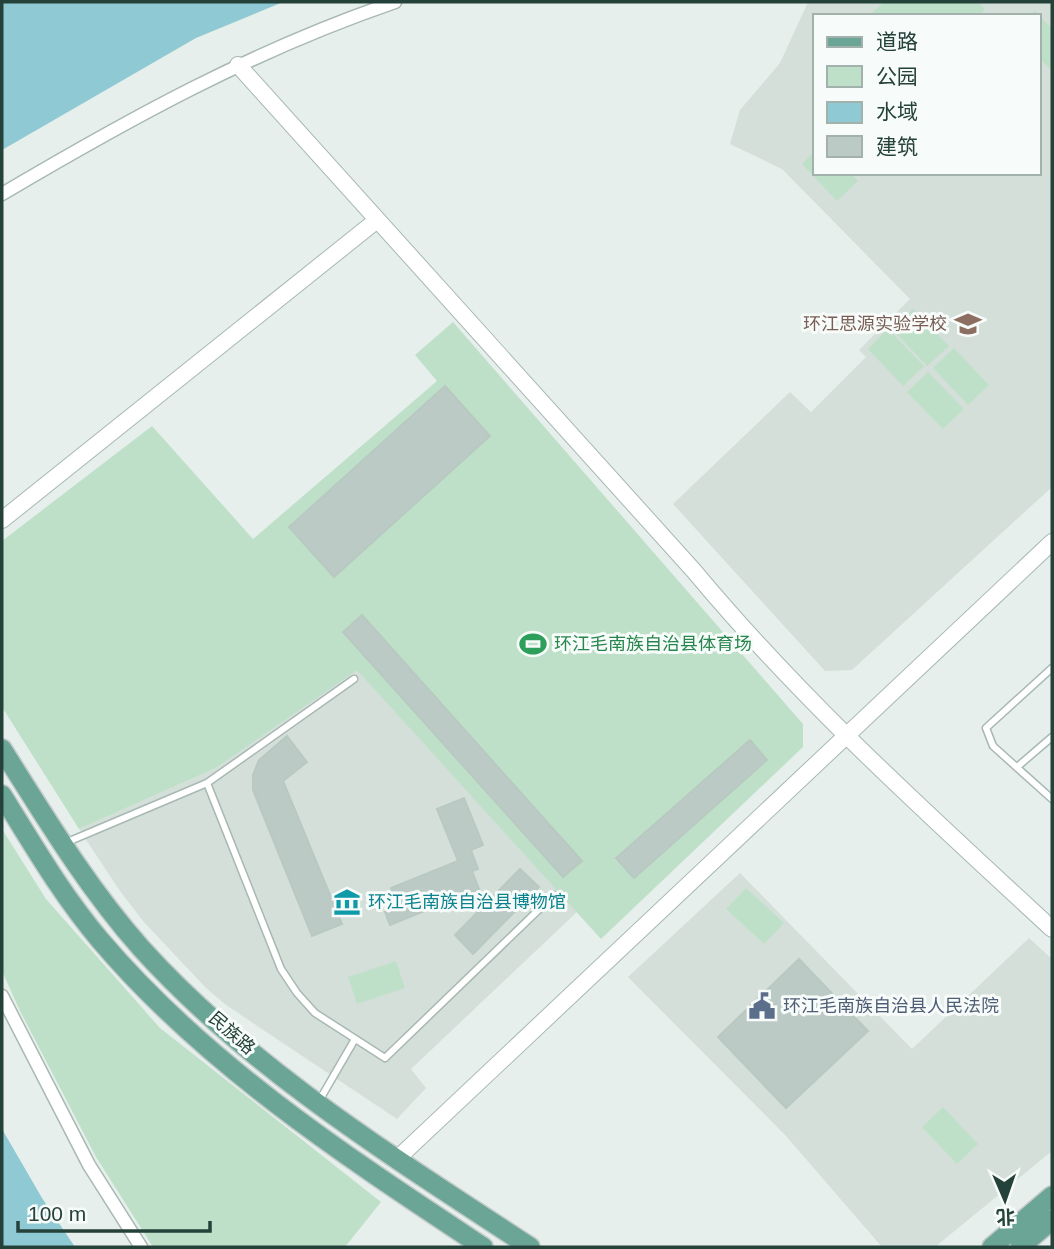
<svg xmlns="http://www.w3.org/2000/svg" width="1054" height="1249" viewBox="0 0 1054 1249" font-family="Arial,'Noto Sans SC',sans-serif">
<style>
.built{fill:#d4dfda;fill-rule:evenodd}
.green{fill:#bfe0c8}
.water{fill:#8ec9d4}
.building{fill:#bbcac4;stroke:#b8c9c2;stroke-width:2}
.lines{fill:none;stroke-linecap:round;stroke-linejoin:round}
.service-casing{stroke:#a8b8b2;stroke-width:9}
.minor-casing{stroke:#a8b8b2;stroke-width:15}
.tertiary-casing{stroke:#a8b8b2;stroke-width:18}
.primary-casing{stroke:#c2cac8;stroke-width:22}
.service{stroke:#fff;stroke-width:6}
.minor{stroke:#fff;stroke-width:12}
.tertiary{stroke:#fff;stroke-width:16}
.primary{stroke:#6aa596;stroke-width:19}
.labels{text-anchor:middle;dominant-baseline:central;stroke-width:6;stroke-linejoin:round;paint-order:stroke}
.education-label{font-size:18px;fill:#785e54;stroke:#f7fbf9;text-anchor:end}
.leisure-label{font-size:18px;fill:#27864d;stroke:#f7fbf9;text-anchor:start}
.culture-label{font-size:18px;fill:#0d838f;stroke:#f7fbf9;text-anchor:start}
.service-label{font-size:18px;fill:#4e5e75;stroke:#f7fbf9;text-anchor:start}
.street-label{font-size:18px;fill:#24423a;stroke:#f7fbf9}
</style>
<rect width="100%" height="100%" fill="#e6efeb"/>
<path class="built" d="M808,2H1052V487L852,670L825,671L673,504L790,392L811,412L866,357L859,350L910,299L782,169L730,144L740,110L780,63ZM814,16H1038V173H814Z
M357,669L577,912L411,1069L426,1088L397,1119L226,1005L206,988L143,921L120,891L79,829L216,768Z
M740,873L912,1049L1029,938L1052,959V1151L935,1247H882L786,1136L628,977Z"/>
<path class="green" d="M884,2H978L985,9L978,16H868Z
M1035,11L1052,29V65L1049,68L1038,57V16H1030Z
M814,152V173H851L858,181L837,201L802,164Z
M913,309L949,346L927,366L892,329Z
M453,322L803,724V747L601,939L357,670L216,768L79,829L2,707V541L152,426L253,539L437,381L415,355Z
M888,329L924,366L903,386L868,349Z
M954,348L989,385L968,405L933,368Z
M928,372L964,409L943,429L907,392Z
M2,829L46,899L160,1028L381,1202L345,1247H153L96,1157L20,1011L2,971Z
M746,888L784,923L764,944L726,909Z
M396,961L405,988L357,1004L348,977Z
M943,1107L978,1144L957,1164L922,1127Z"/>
<path class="water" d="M2,2H283L196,38L2,150Z
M2,1129L42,1198L75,1247H2Z"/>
<path class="building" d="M445,386L490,436L334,577L289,527Z
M362,615L582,861L563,877L343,632Z
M287,736L307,762L283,781L342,924L312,936L253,790V775L259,760Z
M750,740L767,760L634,878L616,858Z
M464,798L483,845L471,850L478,869L472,871L479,889L390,925L385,912L398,906L391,888L458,861L437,809Z
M520,869L539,887L473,954L455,935Z
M799,959L868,1031L786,1108L718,1037Z"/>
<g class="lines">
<defs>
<path id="service" d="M1052,668L986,728L993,746L1052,799
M1017,767L1052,737
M207,783L281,969L297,993L315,1013L385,1058L554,895
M65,843L207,783L354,679
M319,1101L355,1039"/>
<path id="minor" d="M2,194C131,118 252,51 395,2
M2,996L89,1165L141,1247"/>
<path id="tertiary" d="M238,65L694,571C803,702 928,814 1052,929
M2,520L377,220
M398,1158L1052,542"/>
<path id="primary" d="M2,749C45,817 87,887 141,948C249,1068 396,1159 530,1247
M2,795C33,845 62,895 100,940C206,1065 347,1157 483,1247
M992,1247L1052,1196
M1020,1247L1052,1220"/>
</defs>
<use href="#service" class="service-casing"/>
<use href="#minor" class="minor-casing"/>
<use href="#tertiary" class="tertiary-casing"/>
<use href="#primary" class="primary-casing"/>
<use href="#service" class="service"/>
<use href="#minor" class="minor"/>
<use href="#tertiary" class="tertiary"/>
<use href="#primary" class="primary"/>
</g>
<defs>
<symbol id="school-bare" viewBox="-9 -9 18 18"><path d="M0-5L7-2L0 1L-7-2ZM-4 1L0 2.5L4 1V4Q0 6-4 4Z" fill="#8d6e63" stroke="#f7fbf9" stroke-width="2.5" paint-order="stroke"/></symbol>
<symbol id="stadium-bare" viewBox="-9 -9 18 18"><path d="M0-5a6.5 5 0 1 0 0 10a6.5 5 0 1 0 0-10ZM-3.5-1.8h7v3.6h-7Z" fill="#2e9e5b" stroke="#f7fbf9" stroke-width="2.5" paint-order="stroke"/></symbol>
<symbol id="museum-bare" viewBox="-9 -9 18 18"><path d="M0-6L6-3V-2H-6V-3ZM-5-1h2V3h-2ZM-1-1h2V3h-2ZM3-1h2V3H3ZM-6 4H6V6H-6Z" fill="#0f9aa8" stroke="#f7fbf9" stroke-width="2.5" paint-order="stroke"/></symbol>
<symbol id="civic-bare" viewBox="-9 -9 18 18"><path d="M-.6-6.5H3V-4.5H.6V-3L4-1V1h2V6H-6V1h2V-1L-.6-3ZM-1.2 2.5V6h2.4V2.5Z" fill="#5c6f8a" stroke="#f7fbf9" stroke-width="2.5" paint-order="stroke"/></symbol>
</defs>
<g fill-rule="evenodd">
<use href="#school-bare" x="949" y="305" width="38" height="38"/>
<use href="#stadium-bare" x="514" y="625" width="38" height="38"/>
<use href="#museum-bare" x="328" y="883" width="38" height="38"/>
<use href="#civic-bare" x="743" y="987" width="38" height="38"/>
</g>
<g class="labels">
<g class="education-label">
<text x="947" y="324">环江思源实验学校</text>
</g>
<g class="leisure-label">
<text x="554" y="644">环江毛南族自治县体育场</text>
</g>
<g class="culture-label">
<text x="368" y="902">环江毛南族自治县博物馆</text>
</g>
<g class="service-label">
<text x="783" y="1006">环江毛南族自治县人民法院</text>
</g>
<g class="street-label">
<text transform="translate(232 1033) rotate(41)">民族路</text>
</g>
</g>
<rect width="1054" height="1249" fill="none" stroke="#24423a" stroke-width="7"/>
<rect x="813" y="14" width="228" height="161" fill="#f7fbf9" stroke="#a3b1ad" stroke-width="2"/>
<rect x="827" y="37" width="35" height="10" fill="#6aa596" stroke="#a3b1ad" stroke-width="2"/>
<text x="876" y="49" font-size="21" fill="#24423a">道路</text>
<rect x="827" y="66" width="35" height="21" fill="#bfe0c8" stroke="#a3b1ad" stroke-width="2"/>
<text x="876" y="84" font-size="21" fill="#24423a">公园</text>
<rect x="827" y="102" width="35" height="21" fill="#8ec9d4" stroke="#a3b1ad" stroke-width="2"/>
<text x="876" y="119" font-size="21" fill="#24423a">水域</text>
<rect x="827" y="136" width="35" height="21" fill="#bbcac4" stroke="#a3b1ad" stroke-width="2"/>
<text x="876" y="154" font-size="21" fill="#24423a">建筑</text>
<g transform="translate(1005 1200) rotate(178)" stroke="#f7fbf9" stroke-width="5" paint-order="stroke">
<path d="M0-5L12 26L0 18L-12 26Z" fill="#24423a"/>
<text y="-10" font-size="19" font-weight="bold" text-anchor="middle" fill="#24423a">北</text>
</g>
<path d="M18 1221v10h192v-10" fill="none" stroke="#24423a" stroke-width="3.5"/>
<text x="28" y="1221" font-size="21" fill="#24423a" stroke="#f7fbf9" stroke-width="5" paint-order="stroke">100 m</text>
</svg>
